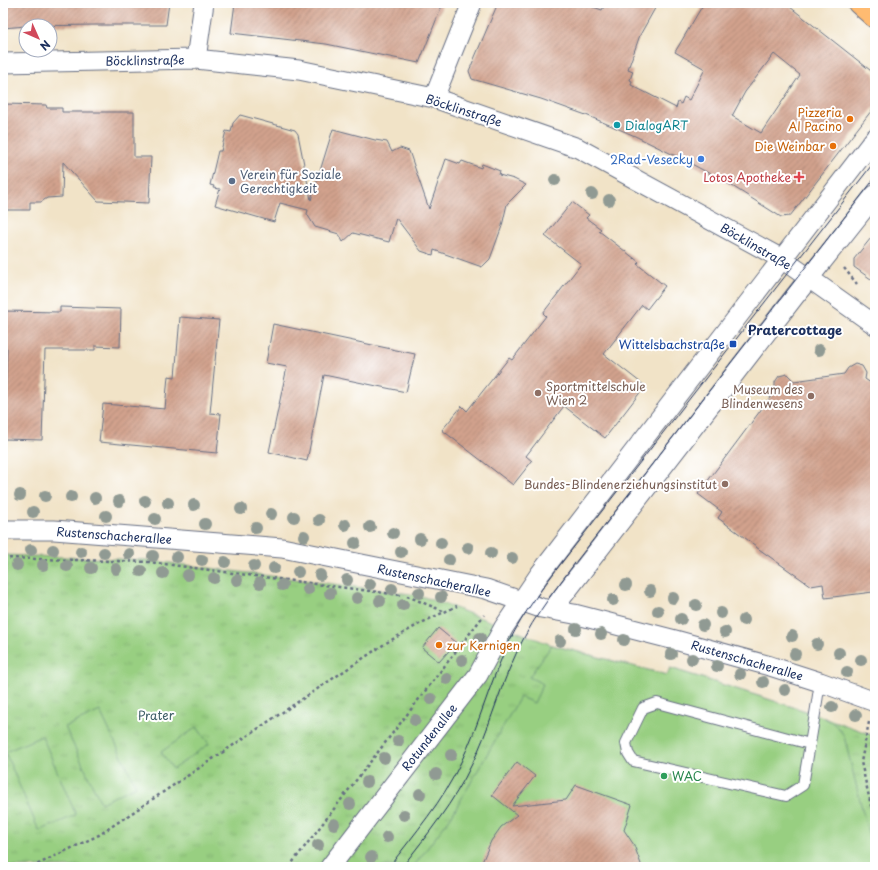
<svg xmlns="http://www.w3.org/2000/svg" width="878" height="870" viewBox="0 0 878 870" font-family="'Playpen Sans',sans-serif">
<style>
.park{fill:url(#park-tufts);stroke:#5a7f70}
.pitch{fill:#98cf81;stroke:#5a7f70}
.building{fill:url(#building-hatch);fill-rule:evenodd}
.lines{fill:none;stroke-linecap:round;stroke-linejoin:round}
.service-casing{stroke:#666e83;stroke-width:12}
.minor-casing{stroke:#666e83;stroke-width:21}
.primary-casing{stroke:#666e83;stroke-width:24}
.path{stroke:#666e83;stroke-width:2.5;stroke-dasharray:3 3;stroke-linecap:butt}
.service{stroke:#fff;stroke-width:10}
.minor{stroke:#fff;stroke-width:19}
.primary{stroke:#ffbb71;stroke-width:22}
.tram{stroke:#1b2f5e;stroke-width:1}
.tree{fill:#909a93}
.food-dot{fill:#e8710a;stroke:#fff;stroke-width:1.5}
.culture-dot{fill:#0f9aa8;stroke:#fff;stroke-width:1.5}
.shop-dot{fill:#3f7fe0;stroke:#fff;stroke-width:1.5}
.health-dot{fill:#e0444e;stroke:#fff;stroke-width:1.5}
.service-dot{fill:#5c6f8a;stroke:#fff;stroke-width:1.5}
.transit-dot{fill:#1a4fb4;stroke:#fff;stroke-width:1.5}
.education-dot{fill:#8d6e63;stroke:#fff;stroke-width:1.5}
.leisure-dot{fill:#2e9e5b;stroke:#fff;stroke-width:1.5}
.labels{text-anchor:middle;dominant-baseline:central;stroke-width:4;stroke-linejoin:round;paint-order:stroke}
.street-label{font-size:12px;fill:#1b2f5e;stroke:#fff}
.food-label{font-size:12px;fill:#c56008;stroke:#fff;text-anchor:end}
.culture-label{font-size:12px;fill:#0d838f;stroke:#fff;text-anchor:start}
.shop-label{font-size:12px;fill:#366cbe;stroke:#fff;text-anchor:end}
.service-label{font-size:12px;fill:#4e5e75;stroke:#fff;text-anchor:start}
.health-label{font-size:12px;fill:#be3a42;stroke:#fff;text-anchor:end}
.transit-label{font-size:12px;fill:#164399;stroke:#fff;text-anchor:end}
.education-label{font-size:12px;fill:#785e54;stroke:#fff;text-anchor:end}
.park-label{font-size:12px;fill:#405f68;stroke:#fff}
.leisure-label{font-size:12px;fill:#27864d;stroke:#fff;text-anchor:start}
.neighbourhood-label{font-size:13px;font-weight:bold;fill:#1b2f5e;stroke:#fff}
</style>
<defs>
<pattern id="park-tufts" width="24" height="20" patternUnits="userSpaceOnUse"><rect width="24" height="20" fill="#98cf81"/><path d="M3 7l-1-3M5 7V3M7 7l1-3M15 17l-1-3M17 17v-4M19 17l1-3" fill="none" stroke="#82b272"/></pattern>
<pattern id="building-hatch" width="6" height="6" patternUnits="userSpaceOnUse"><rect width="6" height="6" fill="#d2a28d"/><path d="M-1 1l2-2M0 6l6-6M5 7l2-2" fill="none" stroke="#aa8476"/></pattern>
</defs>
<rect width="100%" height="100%" fill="#fff"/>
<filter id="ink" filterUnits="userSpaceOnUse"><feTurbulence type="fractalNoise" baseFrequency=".025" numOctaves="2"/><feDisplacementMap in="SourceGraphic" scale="8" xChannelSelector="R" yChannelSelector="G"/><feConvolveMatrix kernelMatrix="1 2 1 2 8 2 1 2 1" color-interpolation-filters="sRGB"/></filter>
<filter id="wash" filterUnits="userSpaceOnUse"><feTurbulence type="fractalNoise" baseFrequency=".012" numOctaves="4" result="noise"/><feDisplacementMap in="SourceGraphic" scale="16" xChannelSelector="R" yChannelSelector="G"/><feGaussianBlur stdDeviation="0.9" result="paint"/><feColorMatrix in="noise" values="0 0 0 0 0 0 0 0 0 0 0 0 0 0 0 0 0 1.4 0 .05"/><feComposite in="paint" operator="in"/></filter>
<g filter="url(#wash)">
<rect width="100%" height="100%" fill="#f1e3c7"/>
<path class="park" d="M3,555L147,560L418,595L447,605L552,645L667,675L670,668L815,714L875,736V867H3Z"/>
<path class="pitch" d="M552,645L667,675L670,668L815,714C828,719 837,724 844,736L875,861V867H413L451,817L520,697L534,703L543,684L529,677Z
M100,711L136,786L101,803L65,727Z
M197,727L209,744L173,769L161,752Z
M42,736L76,815L39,831L5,752Z"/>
<g id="blocks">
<path class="building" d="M3,3H169L166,25H95L26,26L3,28Z
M235,3H443L419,63L326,44L231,33Z
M498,3H581L602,10L606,3H658L640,35L628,69L633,71L630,80L632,81L631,85L676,108L678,102L681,104L684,97L689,100L705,69L675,52L704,3H785L875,74V106L790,216L781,217L729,184L686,161L635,136L586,115L541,99L472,79L469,71ZM774,54L800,75L761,133L732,116L745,92Z
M3,104L46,105L47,108H62V112H134V157H151L149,203L98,201L63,162L62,197L47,198L41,202H30V210H6L5,202H3Z
M240,115L295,130L298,134L311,200L333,129L375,140L387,142L392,152L400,148L409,151L429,209L446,159L460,164L462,161L481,168L482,164L500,171L499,175L514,179L526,185L507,204L502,226L490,259L482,267L434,250L433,255L421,251L396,218L389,242L353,233L343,242L339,234L315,227L307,214L308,210L280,203L274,222L215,205L220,189L213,188L214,186L210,185L218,151H221L226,131L231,132L233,123Z
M572,202L589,215L586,218L601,229L599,231L639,262L637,264L665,286L647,309L642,305L604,354L645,386L605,438L564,406L526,456L532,461L513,485L442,430L462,406L467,411L509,358L512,360L546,316L543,313L581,264L545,236Z
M875,233V282L854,267V259Z
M60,307L121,309L120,347L95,346V350H45L42,440L4,439L7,348H3V311L60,312Z
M180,317L219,320L210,413L221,414L217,453L99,442L103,404L165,409L168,376L175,377Z
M273,324L415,354L406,392L324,375L307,461L269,452L287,367L266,363Z
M855,364L862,366L866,373L865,379L875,386V576H872L873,592L825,598L823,584L811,586L756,547V546L718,518L722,512L698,494L775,391V382L779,376L787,374L794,381L844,374L848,368Z
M438,628L456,643L439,662L422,648Z
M517,762L535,776L512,806L566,800L576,785L632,805L624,830L634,845L642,867H480L491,841L501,827L517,815L492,795Z"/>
</g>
</g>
<g filter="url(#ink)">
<use href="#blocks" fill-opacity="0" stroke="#666e83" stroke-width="1"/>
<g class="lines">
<defs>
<path id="service" d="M810,744L657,703L643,708L626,743L628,753L633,761L786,796L803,785C809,750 815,716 820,682"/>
<path id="minor" d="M196,59L204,3
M3,63L196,59L299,70L434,98L578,148L782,259L875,325
M434,98L472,3
M3,530H54L282,548L486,589L541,608L574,614L675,640L770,666L820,682L875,702
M552,610L794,297L875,195
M330,867L478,675L504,627L539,575L875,138"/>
<path id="primary" d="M859,3L875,17"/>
</defs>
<use href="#service" class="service-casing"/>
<use href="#minor" class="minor-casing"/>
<use href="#primary" class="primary-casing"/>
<path class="path" d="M844,268L857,284
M3,558L149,562L400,595
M407,596L443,611
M869,722L861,762L875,823
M32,867L99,835L386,643L421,623L457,606
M289,867L484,615"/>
<use href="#service" class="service"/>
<use href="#minor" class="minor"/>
<use href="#primary" class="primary"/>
<path class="tram" d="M389,867C415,833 443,801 461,762C480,723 490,681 509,642C524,612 543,587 563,561L875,161
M402,867C428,834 454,802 472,764C488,732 497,696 512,663C527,626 551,595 575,563L875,178"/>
</g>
<g class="tree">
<circle cx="555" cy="180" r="6"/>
<circle cx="592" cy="194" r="6"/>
<circle cx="609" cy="200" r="6"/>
<circle cx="819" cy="350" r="6"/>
<circle cx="20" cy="495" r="6"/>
<circle cx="45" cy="496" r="6"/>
<circle cx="71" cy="497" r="6"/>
<circle cx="95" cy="498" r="6"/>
<circle cx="119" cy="501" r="6"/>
<circle cx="145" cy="501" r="6"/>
<circle cx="168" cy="503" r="6"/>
<circle cx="194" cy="505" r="6"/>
<circle cx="241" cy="509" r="6"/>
<circle cx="33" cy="512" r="6"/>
<circle cx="271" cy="514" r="6"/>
<circle cx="106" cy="516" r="6"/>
<circle cx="294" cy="517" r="6"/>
<circle cx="155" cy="519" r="6"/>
<circle cx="319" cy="520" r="6"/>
<circle cx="205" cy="524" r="6"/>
<circle cx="345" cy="525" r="6"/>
<circle cx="370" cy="527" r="6"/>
<circle cx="256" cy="528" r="6"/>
<circle cx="393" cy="533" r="6"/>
<circle cx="304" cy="536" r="6"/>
<circle cx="420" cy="539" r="6"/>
<circle cx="355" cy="543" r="6"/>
<circle cx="441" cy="543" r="6"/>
<circle cx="468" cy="548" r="6"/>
<circle cx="31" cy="550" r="6"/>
<circle cx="53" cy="550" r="6"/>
<circle cx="81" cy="552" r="6"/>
<circle cx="401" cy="552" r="6"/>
<circle cx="104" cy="553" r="6"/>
<circle cx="491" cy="553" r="6"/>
<circle cx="129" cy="554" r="6"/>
<circle cx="153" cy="556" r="6"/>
<circle cx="177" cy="557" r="6"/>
<circle cx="512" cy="558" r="6"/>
<circle cx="202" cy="560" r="6"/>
<circle cx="449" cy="560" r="6"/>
<circle cx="225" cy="562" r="6"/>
<circle cx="17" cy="565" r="6"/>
<circle cx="43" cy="565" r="6"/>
<circle cx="67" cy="566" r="6"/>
<circle cx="254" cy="566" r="6"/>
<circle cx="91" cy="568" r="6"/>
<circle cx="274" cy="568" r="6"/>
<circle cx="116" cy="569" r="6"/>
<circle cx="141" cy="571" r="6"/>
<circle cx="298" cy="572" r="6"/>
<circle cx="163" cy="573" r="6"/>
<circle cx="188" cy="575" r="6"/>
<circle cx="320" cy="575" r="6"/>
<circle cx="214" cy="578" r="6"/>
<circle cx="237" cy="580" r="6"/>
<circle cx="347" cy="580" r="6"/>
<circle cx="260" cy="583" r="6"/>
<circle cx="370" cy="584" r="6"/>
<circle cx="282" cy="585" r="6"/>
<circle cx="626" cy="585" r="6"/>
<circle cx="308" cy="589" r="6"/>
<circle cx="392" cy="589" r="6"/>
<circle cx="650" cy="591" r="6"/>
<circle cx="330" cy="593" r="6"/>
<circle cx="419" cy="593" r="6"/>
<circle cx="441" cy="597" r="6"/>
<circle cx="357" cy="598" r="6"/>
<circle cx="673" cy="598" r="6"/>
<circle cx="613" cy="600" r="6"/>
<circle cx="380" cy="601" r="6"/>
<circle cx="403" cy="605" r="6"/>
<circle cx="696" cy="605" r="6"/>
<circle cx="658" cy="611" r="6"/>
<circle cx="721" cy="613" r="6"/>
<circle cx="681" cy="619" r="6"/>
<circle cx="744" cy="620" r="6"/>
<circle cx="703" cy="625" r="6"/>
<circle cx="576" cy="629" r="6"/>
<circle cx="725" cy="632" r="6"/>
<circle cx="601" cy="634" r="6"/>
<circle cx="792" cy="636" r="6"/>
<circle cx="480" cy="638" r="6"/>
<circle cx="624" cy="640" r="6"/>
<circle cx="560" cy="641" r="6"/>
<circle cx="817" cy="644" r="6"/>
<circle cx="839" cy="653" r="6"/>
<circle cx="671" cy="654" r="6"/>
<circle cx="795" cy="654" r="6"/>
<circle cx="692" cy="659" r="6"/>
<circle cx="462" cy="660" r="6"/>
<circle cx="861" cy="660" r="6"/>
<circle cx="717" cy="666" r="6"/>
<circle cx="847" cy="672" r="6"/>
<circle cx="740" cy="674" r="6"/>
<circle cx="447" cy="679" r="6"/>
<circle cx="763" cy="682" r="6"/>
<circle cx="785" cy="690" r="6"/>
<circle cx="431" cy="699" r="6"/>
<circle cx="832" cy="707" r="6"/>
<circle cx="856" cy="715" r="6"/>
<circle cx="415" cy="720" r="6"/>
<circle cx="398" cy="741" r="6"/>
<circle cx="451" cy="755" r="6"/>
<circle cx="384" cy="758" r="6"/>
<circle cx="436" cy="774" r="6"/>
<circle cx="367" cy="782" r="6"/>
<circle cx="420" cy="794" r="6"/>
<circle cx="350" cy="804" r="6"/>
<circle cx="404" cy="815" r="6"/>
<circle cx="334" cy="824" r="6"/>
<circle cx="387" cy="837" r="6"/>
<circle cx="318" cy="845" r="6"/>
<circle cx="371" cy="857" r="6"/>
</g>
</g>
<g class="food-dot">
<circle cx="850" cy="119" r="4"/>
<circle cx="833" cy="146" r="4"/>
<circle cx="439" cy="645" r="4"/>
</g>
<circle class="culture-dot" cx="617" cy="125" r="4"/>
<circle class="shop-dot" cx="701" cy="159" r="4"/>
<path class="health-dot" d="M797 171h4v4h4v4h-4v4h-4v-4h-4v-4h4z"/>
<circle class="service-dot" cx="232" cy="181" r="4"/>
<rect class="transit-dot" x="729" y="340" width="8" height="8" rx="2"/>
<g class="education-dot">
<circle cx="538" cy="393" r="4"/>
<circle cx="811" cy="396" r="4"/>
<circle cx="725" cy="484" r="4"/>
</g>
<circle class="leisure-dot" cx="664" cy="776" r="4"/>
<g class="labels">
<g class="street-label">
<text transform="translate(145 60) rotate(-1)">Böcklinstraße</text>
<text transform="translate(464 110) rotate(18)">Böcklinstraße</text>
<text transform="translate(756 246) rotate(30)">Böcklinstraße</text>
<text transform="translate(114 535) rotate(4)">Rustenschacherallee</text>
<text transform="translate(434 580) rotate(12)">Rustenschacherallee</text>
<text transform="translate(747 660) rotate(16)">Rustenschacherallee</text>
<text transform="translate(429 737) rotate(-52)">Rotundenallee</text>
</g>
<g class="food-label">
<text x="842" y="112">Pizzeria<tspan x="842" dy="14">Al Pacino</tspan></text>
<text x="825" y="146">Die Weinbar</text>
<text x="447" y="645" text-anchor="start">zur Kernigen</text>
</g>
<g class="culture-label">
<text x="625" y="125">DialogART</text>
</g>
<g class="shop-label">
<text x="693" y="159">2Rad-Vesecky</text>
</g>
<g class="service-label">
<text x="240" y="174">Verein für Soziale<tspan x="240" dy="14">Gerechtigkeit</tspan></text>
</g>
<g class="health-label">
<text x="791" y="177">Lotos Apotheke</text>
</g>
<g class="transit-label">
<text x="725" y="344">Wittelsbachstraße</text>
</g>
<g class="education-label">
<text x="546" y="386" text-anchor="start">Sportmittelschule<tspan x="546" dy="14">Wien 2</tspan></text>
<text x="803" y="389">Museum des<tspan x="803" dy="14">Blindenwesens</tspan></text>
<text x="717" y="484">Bundes-Blindenerziehungsinstitut</text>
</g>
<g class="park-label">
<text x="156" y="715">Prater</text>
</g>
<g class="leisure-label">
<text x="672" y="776">WAC</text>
</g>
<g class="neighbourhood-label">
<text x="795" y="329">Pratercottage</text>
</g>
</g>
<rect width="878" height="870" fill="none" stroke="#fff" stroke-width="16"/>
<g transform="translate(38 38) rotate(135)"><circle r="19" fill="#ffffff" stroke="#a4acbf"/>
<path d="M0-3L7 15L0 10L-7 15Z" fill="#d1495b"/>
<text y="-6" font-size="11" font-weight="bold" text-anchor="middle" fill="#1b2f5e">N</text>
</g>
</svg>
